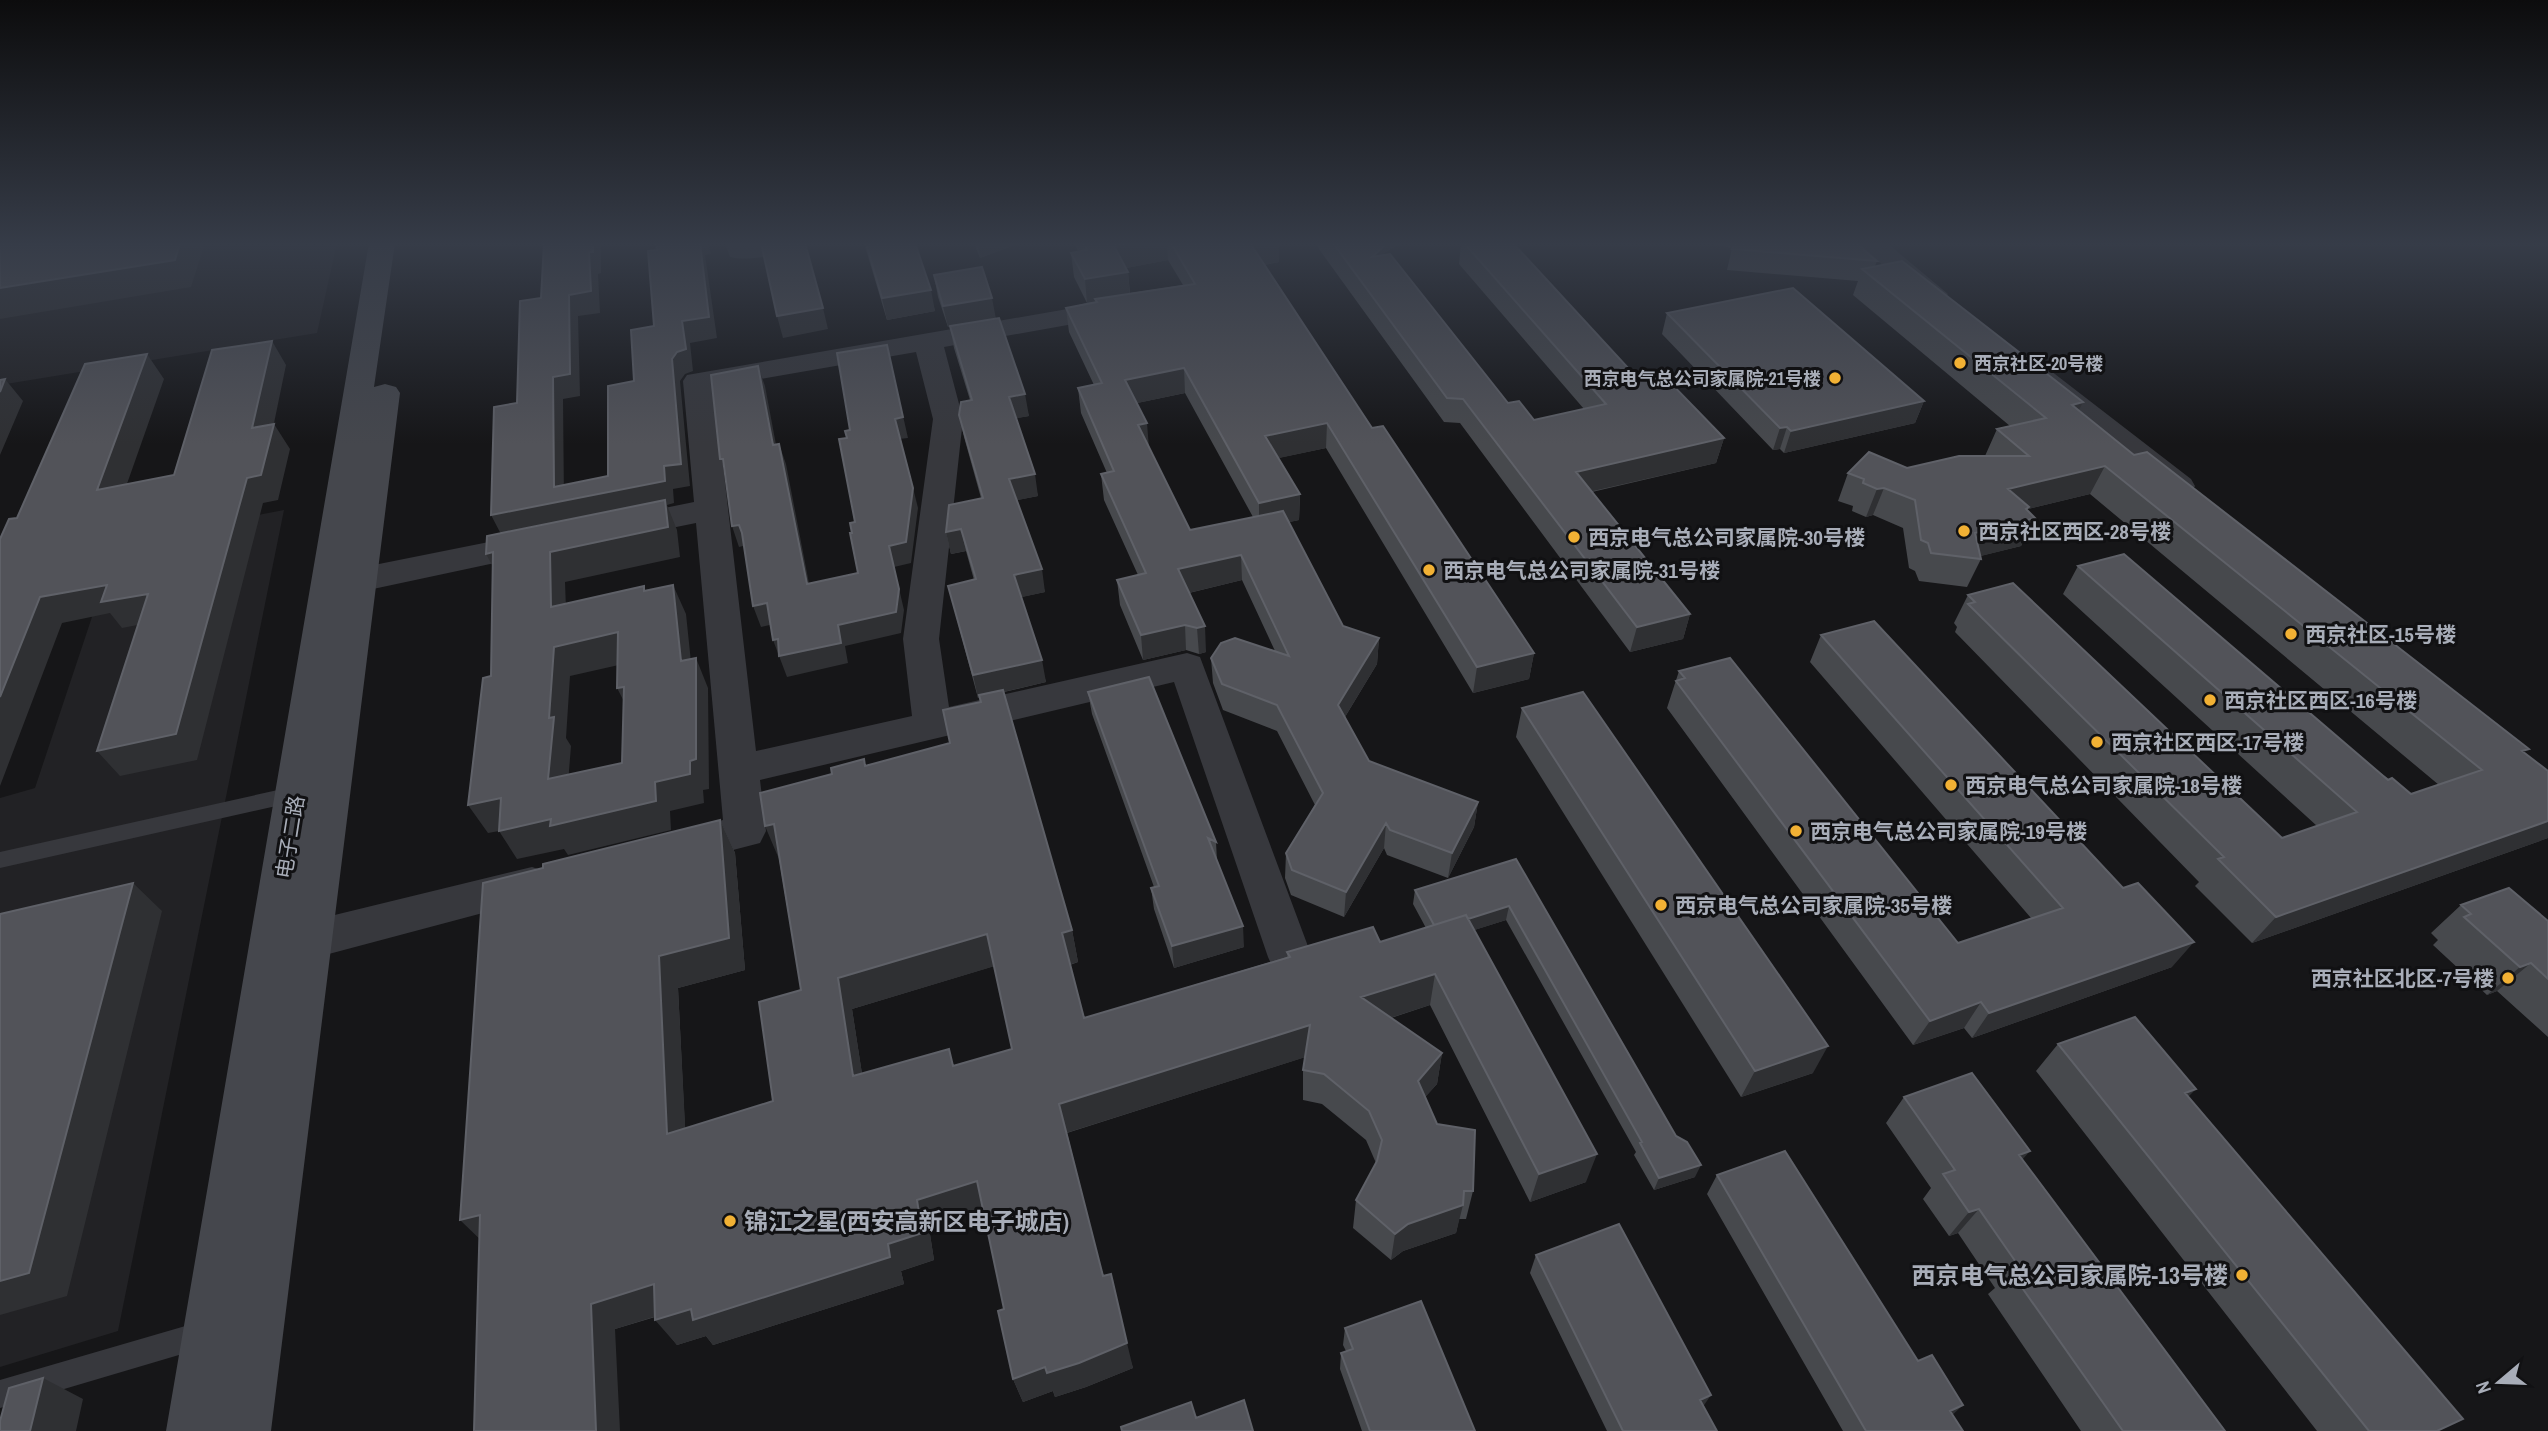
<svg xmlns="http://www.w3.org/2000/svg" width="2548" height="1431" viewBox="0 0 2548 1431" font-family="'Archivo Narrow','Noto Sans SC',sans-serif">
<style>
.built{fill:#222225}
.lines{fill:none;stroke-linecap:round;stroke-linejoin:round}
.service{fill:#37383d;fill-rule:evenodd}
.minor{fill:#37383d;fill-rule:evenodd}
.tertiary{fill:#37383d;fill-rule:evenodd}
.secondary{fill:#45474d;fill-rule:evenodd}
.wall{fill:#47494d;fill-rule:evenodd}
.shaded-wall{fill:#2f3033}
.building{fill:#525359;stroke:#5f6168;stroke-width:2;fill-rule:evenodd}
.poi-dot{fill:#f2b134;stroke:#111113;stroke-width:2.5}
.labels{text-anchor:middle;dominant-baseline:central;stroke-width:6;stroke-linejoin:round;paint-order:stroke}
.far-poi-label{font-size:18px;font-weight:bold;fill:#a8adb8;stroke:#111113;text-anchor:start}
.poi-label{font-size:21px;font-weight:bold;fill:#a8adb8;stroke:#111113;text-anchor:start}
.street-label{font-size:21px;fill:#a8adb8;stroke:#111113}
.near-poi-label{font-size:24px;font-weight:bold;fill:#a8adb8;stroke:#111113;text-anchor:start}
</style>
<rect width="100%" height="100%" fill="#161618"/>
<path class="built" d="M0,243H337L317,333L0,385Z
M284,510L118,1331L0,1367V798L35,788L117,542Z"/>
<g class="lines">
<path class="service" d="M296,786L303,788L306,794L303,800L0,868V852Z
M206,1320L216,1324L220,1334L216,1344L0,1408V1380Z"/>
<path class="minor" d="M725,243H803L799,249C779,254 750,262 730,257Z
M1119,300L1129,302L1133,308L1129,314L944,347L963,419L939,639L949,707L1187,653L1200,657L1312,957L1306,970L1290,976L1274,970L1268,957L1174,682L760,780L766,831L760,843L675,865L660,860L654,848L660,836L723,820L696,523L622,538L610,535L605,527L610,519L694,502L683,381L687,375ZM916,352L933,419L903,639L912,716L756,751L714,387Z
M539,532L551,535L556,543L551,551L359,592L347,588L342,580L347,572L359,568Z
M532,867L547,872L553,884L547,896L310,959L294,953L288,940L294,927L310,921Z"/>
<path class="tertiary" d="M1857,243H1887L1948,294L1944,300L1934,302L1924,300Z
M2040,368L2051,371L2191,479L2195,486L2191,493L2179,496L2167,493L2029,383L2025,377L2029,371Z"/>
<path class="secondary" d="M369,243H395L374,387L385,384L396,387L400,393L271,1431H166Z"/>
</g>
<path class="wall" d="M864,243H915L935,311L887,320Z
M974,243H1017V244L980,258Z
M1073,243H1279V262L1264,265L1372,428L1534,653L1529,679L1473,693L1326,448L1278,458L1300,494L1299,520L1289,522L1343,626L1379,638L1377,664L1345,717L1369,761L1478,802L1474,827L1448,878L1387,855L1384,848L1344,917L1291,895L1285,878L1286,853L1315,805L1277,731L1223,710L1213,683L1211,658L1275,651L1242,580L1189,593L1206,652L1199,654L1186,650L1143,660L1120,605L1117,580L1138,575L1104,500L1101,474L1107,473L1081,413L1078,388L1094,385L1069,332L1066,308L1087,303L1074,277L1071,253L1078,251ZM1168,260L1183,285L1130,293L1128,272L1126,268ZM1185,393L1253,517L1190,530L1148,447L1137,403Z
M1317,243H1401L1384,253V255L1508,403L1534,420L1584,409L1459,264L1461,243H1513L1640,381L1724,438L1716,463L1592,492L1690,614L1683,639L1630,652L1460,423L1444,422L1316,245Z
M1708,243H1856L1877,261L1875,266L2079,411L2134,455L2548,771V838L2252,943L2195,886L2199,882L1955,632L1957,627L1954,623L1968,595L2282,838L2317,826L2063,594L2078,566L2411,794L2439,785L2090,494L2028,509L2027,510L2035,518L2021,546L1980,556L1981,559L1967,587L1919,581L1915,571L1909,568L1903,528L1873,515L1866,517L1852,511L1853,506L1838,501L1848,473L1907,468L1985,456L1997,429L2010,426L1853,295L1858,281L1727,270L1732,248Z
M934,275L996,318L1029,416L1016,418L1038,496L1017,500L1045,592L1021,597L1046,682L1004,692L1072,930L1078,962L1070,965L1084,1018L1287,957V952L1380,942L1426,928L1413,904L1415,890L1516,859L1695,1177L1654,1190L1634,1155L1636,1152L1506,920L1474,930L1586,1182L1530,1202L1430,1005L1391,1018L1442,1053L1437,1084L1425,1097L1437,1124L1473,1191L1466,1219H1459L1456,1233L1403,1251L1391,1260L1353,1228L1356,1200L1376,1163L1366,1140L1322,1104L1303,1100V1070L1305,1057L1067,1133L1103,1276L1133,1368L1086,1387L1055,1397L1053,1391L1023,1402L1013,1379L1004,1309L984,1210L929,1228L934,1260L901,1271L904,1284L713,1345L706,1336L677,1345L655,1317L615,1329L543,868L720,820L735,853L745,970L678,988L685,1129L773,1101L801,990L779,859L866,766L950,743L980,702L979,697L978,698L948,586L974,580L966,551L951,554L946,532L981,498L964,437L959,415L970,400L954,348L950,327H948L938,297ZM994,966L1012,1049L955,1065L862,1074L852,1009Z
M1667,313L1924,401L1915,423L1784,453L1780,449L1773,450L1662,334Z
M1821,635L2172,967L1972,1038L1964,1028L1913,1045L1667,708L1679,671L1958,943L2031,918L1810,662Z
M1088,692L1216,842L1217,861L1244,947L1174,968L1154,909L1151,888L1154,887L1092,714Z
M1522,708L1813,1073L1741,1097L1516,737Z
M2461,905L2548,921V1037L2497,991L2487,995L2433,945L2438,940L2431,933Z
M2058,1044L2188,1096L2439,1431H2317L2036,1071Z
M1904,1097L2022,1160L2225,1431H2081L1988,1294L1995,1288L1958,1233L1949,1236L1923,1199L1931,1188L1886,1123Z
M1717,1175L1953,1415L1963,1431H1843L1707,1194Z
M1536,1255L1717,1431H1607L1530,1273Z
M1345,1328L1475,1431H1362L1340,1369L1341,1353L1346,1351L1343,1345Z"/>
<path class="shaded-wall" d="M180,243H205L191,287L0,319V288Z
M593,243H601V273L598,274L600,313L578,316L580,396L563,399L564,501L664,466L672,359L700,243H708L711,254L705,255L717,338L690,343L693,371L685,374L680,381L690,486L673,489L674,503L667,505L677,530L680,557L565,582L567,636L503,538L491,515L554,487L553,377L569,295Z
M978,243H1017V244L980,258Z
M1129,243H1167L1168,260L1116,270L1114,246Z
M1250,243H1279V262L1250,267Z
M1375,243H1401L1384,253L1383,269L1372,257Z
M1128,272L1130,296L1095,299V302L1087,303L1085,279Z
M931,290L935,311L887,320L882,298Z
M992,298L996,319L948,327L943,306Z
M823,308L828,329L783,338L777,316Z
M272,341L286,365L273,428L274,424L290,449L278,500L263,503L197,760L120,776L97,751L252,428Z
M887,345L908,438L899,439L895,419Z
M147,354L164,379L116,515L97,490Z
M758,366L765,386L780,466L773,445Z
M1184,368L1185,393L1128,405L1125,380Z
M5,379L23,401L0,455V392Z
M1025,394L1029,416L1013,419L1009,397Z
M1924,401L1915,423L1784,453L1791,431Z
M2083,402L2069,430L2072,405Z
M1147,423L1149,448L1138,425Z
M1327,423L1326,448L1265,461V436Z
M1787,427L1780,449L1773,450L1780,428Z
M1724,438L1716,463L1571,496L1576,472Z
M779,444L786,464L813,604L807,584Z
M2105,466L2090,494L2028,509L2022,521L2035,518L2021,546L1973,558L1975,533L2008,489Z
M1035,474L1038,496L1013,501L1009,479Z
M913,488L918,508L911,563L894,567L904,610L901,633L845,646L848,663L787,677L773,640L838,625L889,546Z
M1884,488L1873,515L1866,517L1877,489Z
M1300,494L1299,520L1259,529V503Z
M739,525L747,545L739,547L732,526Z
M961,529L966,551L951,554L946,532Z
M493,552L502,583L486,554Z
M1241,555L1242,580L1180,595L1178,569Z
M1042,569L1045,592L1018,598L1014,575Z
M107,585L148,594L168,619L122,628L110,613L62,623L0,786V697L40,597Z
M673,585L686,614L694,691L681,661Z
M767,603L774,624L761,627L753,606Z
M1690,614L1683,639L1630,652L1637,627Z
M1185,625L1186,650L1143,660L1141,635Z
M1205,626L1206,652L1199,654L1197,628Z
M618,632L632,662L570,676L566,738L571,746L566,808L548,779L549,718L554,647Z
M1379,638L1377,664L1337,730L1338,705Z
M1534,653L1529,679L1473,693L1477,667Z
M696,658L708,688L709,789L703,790L704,803L670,811L671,830L568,855L564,849L517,859L499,831L488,833L468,805L501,798L655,782L690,761Z
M1042,660L1046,682L978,698L973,675Z
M624,687L632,717L617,688Z
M1478,802L1474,827L1448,878L1452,853Z
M720,820L735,853L745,970L678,988L687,1163L667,1134L659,956Z
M2548,821V838L2252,943L2276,917Z
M1386,823L1384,848L1344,917L1346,892Z
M774,824L788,857L779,859L765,826Z
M133,883L162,911L67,1296L0,1315V1281Z
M1509,906L1506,920L1434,943L1436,929Z
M1243,926L1244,947L1174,968L1172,946Z
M1072,930L1078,962L1068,965L1062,933Z
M987,934L995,966L852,1009L867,1106L853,1076L838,978Z
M2194,942L2172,967L1972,1038L1989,1013Z
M2531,963L2497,991L2487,995L2520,967Z
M1435,974L1430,1005L1359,1028L1361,997Z
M1981,1002L1964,1028L1913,1045L1930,1021Z
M1310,1025L1309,1056L1066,1133L1059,1104Z
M1828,1046L1813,1073L1741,1097L1755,1071Z
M1442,1053L1437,1084L1413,1111L1418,1081Z
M2196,1089L2170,1115L2185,1093Z
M2030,1151L2008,1176L2019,1155Z
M1597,1154L1586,1182L1530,1202L1539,1174Z
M1701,1165L1695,1177L1654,1190L1659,1178Z
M977,1181L987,1209L929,1228L934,1260L901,1271L904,1284L713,1345L706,1336L677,1345L655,1320L888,1244L917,1200Z
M1463,1205L1456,1233L1403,1251L1391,1260L1395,1234L1408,1224Z
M1979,1209L1958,1233L1949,1236L1969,1212Z
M480,1215L488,1247L460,1220Z
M654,1284L676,1310L615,1329L620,1431H596L591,1304Z
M1127,1343L1133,1368L1086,1387L1055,1397L1053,1391L1023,1402L1013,1379L1045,1367Z
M43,1378L83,1399L76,1431H30Z
M1711,1395L1700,1411V1400Z
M1963,1405L1946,1421L1950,1411Z"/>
<path class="building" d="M0,243H180L175,260L0,288Z
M544,243H593V252H589L591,291L569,295L570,374L553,377L554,487L608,476V386L634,381L631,330L654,326L648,251L657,250L656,243H700L709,317L682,321L686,349L677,352L672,359L681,464L664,466L665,481L491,515L494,407L517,403L520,301L541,298Z
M761,243H805L823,308L777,316Z
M866,243H915L931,290L882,298Z
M1084,243H1129L1114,246L1128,272L1085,279L1071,253L1087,250Z
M1171,243H1250L1372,428L1383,426L1534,653L1477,667L1327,423L1265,436L1300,494L1259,503L1184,368L1125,380L1147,423L1138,425L1190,530L1283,511L1343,626L1379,638L1338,705L1369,761L1478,802L1452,853L1390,830L1386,823L1346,892L1292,870L1286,853L1323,793L1277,705L1222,684L1211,658L1221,643L1235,638L1289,656L1241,555L1178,569L1205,626L1197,628L1185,625L1141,635L1117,580L1146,573L1101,474L1114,471L1078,388L1102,383L1066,308L1097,302L1095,299L1195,284Z
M1333,243H1382L1384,246L1372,257L1390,254L1508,403L1519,401L1534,420L1606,404L1464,243H1513L1640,381L1664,376L1724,438L1576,472L1690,614L1637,627L1463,399L1447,398Z
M1735,243H1856L1877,261L1732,249Z
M1902,261L2083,402L2072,405L2134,455L2147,452L2529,749L2522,751L2548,771V821L2276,917L2218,859L2224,857L1968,604L1975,602L1968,595L2013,583L2282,838L2357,812L2078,566L2124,554L2388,780L2392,778L2411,794L2482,770L2105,466L2008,489L2029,507L2026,509L2035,518L1975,533L1981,559L1931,553L1928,543L1921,540L1915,500L1884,488L1877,489L1863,483L1864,479L1848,473L1869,452L1907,468L1959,456H2029L1997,429L2046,418L1862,269Z
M982,267L992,298L943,306L934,275Z
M1793,288L1924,401L1791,431L1787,427L1780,428L1667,313Z
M999,318L1025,394L1009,397L1035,474L1009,479L1042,569L1014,575L1042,660L973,675L948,586L976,579L961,529L946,532L949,505L983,498L959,415L961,402L972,400L950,326Z
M272,341L252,428L274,424L261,475L247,478L176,734L97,751L148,594L101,602L107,585L40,597L0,697V539L9,519L17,518L85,364L147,354L97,490L174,475L212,350Z
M887,345L903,417L895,419L913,488L906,542L889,546L899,589L896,612L838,625L841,643L779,656L778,639L773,640L767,603L753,606L742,533L739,525L732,526L723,459H720L711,375L758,366L773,445L779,444L807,584L858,573L850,533H852L850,523L855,522L839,439L847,438L845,431L850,430L837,353Z
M5,379L0,392V380Z
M665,500L668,527L550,552L551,607L644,586V591L673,585L681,661L696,658V759L690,761V774L655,782L656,801L550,826L551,819L499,831L501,798L468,805L483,678L491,676L493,552L486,554L487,536ZM618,632L617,688L624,687L622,763L548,779L554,717L549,718L554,647Z
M1874,621L2123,888L2138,883L2194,942L1989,1013L1981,1002L1930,1021L1676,681L1685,678L1679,671L1730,658L1958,943L2063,908L1821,635Z
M1149,677L1216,842L1208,838L1243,926L1172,946L1151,888L1159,886L1088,692Z
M1003,690L1072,930L1062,933L1084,1018L1290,957L1287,952L1373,927L1380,942L1466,915L1597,1154L1539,1174L1435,974L1361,997L1442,1053L1418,1081L1437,1124L1475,1130L1473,1191H1464L1463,1205L1408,1224L1395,1234L1356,1200L1377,1161L1382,1140L1369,1111L1324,1074L1303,1070L1310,1025L1059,1104L1103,1276L1111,1274L1127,1343L1079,1363L1047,1373L1045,1367L1013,1379L998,1311L1004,1309L977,1181L917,1200L922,1233L888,1244L890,1257L693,1320L691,1309L655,1320L654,1284L591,1304L596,1431H474L480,1215L460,1220L483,883L543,868V864L720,820L729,938L659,956L667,1134L773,1101L759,1002L801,990L774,824L765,826L760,793L832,774L831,768L864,759L865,766L950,743L943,710L981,702L979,695ZM987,934L1012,1049L953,1066L949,1049L853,1076L838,978Z
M1583,692L1828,1046L1755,1071L1522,708Z
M1516,859L1676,1136L1687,1142L1701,1165L1659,1178L1640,1143L1642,1142L1509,906L1468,919L1466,915L1434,925L1415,890Z
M133,883L29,1273L0,1281V914Z
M2509,888L2548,921V979L2531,963L2520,967L2464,917L2471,914L2461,905Z
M2135,1017L2196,1089L2185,1093L2463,1419L2437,1431H2369L2058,1044Z
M1972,1073L2030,1151L2019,1155L2225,1431H2123L2011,1272L2020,1268L1979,1209L1969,1212L1943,1174L1955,1170L1904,1097Z
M1785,1151L1918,1361L1932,1355L1963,1405L1950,1411L1963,1431H1866L1717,1175Z
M1619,1224L1711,1395L1700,1400L1717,1431H1623L1536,1255Z
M1421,1301L1475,1431H1370L1341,1353L1353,1349L1345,1328Z
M43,1378L30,1431H0V1421L9,1388Z
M1244,1400L1253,1431H1122L1121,1427L1191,1402L1196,1418Z"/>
<linearGradient id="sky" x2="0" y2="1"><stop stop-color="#0c0c0d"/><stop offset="0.55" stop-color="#363c48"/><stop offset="1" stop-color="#363c48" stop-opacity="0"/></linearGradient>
<rect width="2548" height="444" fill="url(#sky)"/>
<g class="poi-dot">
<circle cx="1960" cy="363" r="7"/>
<circle cx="1835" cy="378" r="7"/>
<circle cx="1964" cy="531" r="7"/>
<circle cx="1574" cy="537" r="7"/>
<circle cx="1429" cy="570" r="7"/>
<circle cx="2291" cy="634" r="7"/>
<circle cx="2210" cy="700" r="7"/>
<circle cx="2097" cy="742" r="7"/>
<circle cx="1951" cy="785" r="7"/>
<circle cx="1796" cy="831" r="7"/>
<circle cx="1661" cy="905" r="7"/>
<circle cx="2508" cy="978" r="7"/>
<circle cx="730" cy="1221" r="7"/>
<circle cx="2242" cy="1275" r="7"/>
</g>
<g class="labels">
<g class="far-poi-label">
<text x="1974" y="363">西京社区-20号楼</text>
<text x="1821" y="378" text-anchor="end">西京电气总公司家属院-21号楼</text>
</g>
<g class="poi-label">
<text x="1978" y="531">西京社区西区-28号楼</text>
<text x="1588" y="537">西京电气总公司家属院-30号楼</text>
<text x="1443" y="570">西京电气总公司家属院-31号楼</text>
<text x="2305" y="634">西京社区-15号楼</text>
<text x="2224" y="700">西京社区西区-16号楼</text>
<text x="2111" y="742">西京社区西区-17号楼</text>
<text x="1965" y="785">西京电气总公司家属院-18号楼</text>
<text x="1810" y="831">西京电气总公司家属院-19号楼</text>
<text x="1675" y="905">西京电气总公司家属院-35号楼</text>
<text x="2494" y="978" text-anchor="end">西京社区北区-7号楼</text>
</g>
<g class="street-label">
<text transform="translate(290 837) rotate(-81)">电子二路</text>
</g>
<g class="near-poi-label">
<text x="744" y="1221">锦江之星(西安高新区电子城店)</text>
<text x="2228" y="1275" text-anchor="end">西京电气总公司家属院-13号楼</text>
</g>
</g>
<g transform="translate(2499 1382) rotate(251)" stroke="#111113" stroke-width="5" paint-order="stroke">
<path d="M0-5L12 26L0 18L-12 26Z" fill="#a8adb8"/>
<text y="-10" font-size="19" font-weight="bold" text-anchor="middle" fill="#a8adb8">N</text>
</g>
</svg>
